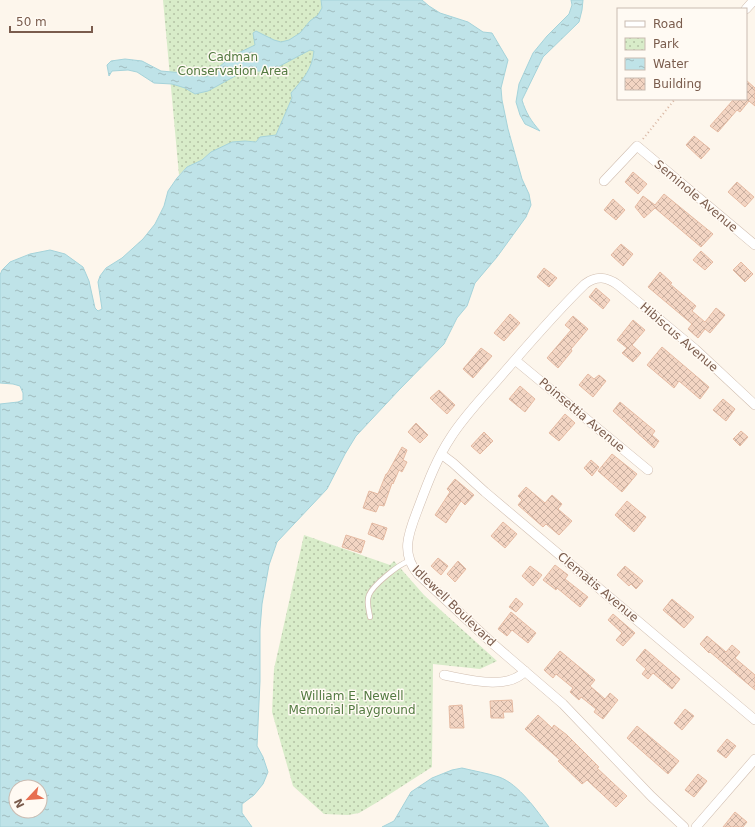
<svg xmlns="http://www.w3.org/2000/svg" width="755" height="827" viewBox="0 0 755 827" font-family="'DejaVu Sans',sans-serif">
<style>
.park{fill:url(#park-dots)}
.water{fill:url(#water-ripples);stroke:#a5d3da;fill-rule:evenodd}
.building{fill:url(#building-cross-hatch);stroke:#e6bba3}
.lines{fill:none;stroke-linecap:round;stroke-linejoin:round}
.service-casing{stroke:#d1beb0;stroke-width:6}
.minor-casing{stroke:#d1beb0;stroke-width:10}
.path{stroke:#d9b8a5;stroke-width:2;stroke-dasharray:1 3;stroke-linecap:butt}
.service{stroke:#fff;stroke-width:4.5}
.minor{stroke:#fff;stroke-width:9}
.labels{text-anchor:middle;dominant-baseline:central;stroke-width:3;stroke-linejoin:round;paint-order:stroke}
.park-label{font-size:12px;fill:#537a41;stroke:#fffaf3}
.street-label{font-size:12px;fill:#7a5c4d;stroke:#fffaf3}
</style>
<defs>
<pattern id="park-dots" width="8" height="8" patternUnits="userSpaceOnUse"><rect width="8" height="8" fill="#d8ecc9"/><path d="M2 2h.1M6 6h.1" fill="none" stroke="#b4c2a5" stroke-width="1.8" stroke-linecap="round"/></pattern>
<pattern id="water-ripples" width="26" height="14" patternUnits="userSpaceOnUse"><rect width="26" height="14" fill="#bfe3e8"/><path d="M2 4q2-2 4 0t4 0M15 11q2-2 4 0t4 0" fill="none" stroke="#a0bbbe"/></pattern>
<pattern id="building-cross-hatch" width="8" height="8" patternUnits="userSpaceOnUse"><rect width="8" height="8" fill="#f3d5c3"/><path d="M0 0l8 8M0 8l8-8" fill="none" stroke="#cab0a1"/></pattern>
</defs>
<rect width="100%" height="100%" fill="#fdf6ec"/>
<path class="park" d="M163,0H321L322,8L318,15L313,62L305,77L291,93L292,98L276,135L260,137L256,142L245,141L211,152L202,160L187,167L179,175Z
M304,535L390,565L394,561L424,595L497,661L480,669L433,664L432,767L376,803L359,813L348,815L324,814L293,786L272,712L274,669Z"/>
<path class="water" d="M321,0H422L429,6L440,13L468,22L483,32L492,33L508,60L501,88L502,100L508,129L522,179L529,194L531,205L526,217L497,257L475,283L467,306L457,318L444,344L399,390L356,436L345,454L327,489L277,542L269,565L262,604L260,629V681L257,746L263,757L268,772L263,784L254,795L242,804V813L252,827H0V404L18,402L23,400V393L20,386L13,384L0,383V275L2,270L10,262L30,254L50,250L65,254L83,267L89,281L95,308L98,311L102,309L98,282L100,276L106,268L122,258L143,239L155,224L164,206L168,191L177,178L187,167L202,160L211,152L232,142L245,141L256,142L260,137L276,135L292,98L291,93C303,79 312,70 314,51L310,50L276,68L262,71H250L237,75L208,91L195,94L185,88L172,84L154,83L137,72L128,70L112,71L109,76L107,65L111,61L125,59L142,61L161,71L194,74L206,77L211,74L232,56L255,45L253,33L256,31L274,40L281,42L289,40L300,33L310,21L318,15L322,8ZM16,787H40V811H16Z
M571,0H583L582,10L579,22L543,57L522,100C526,113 531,121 540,131L525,124L520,115L516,102L519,84L533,53L547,36L569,14L572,5Z
M462,768C474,771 487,773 499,777C519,784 537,811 549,827H382L394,821L411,792L432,778L452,770Z"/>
<path class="building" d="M746,80L755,88V106L749,101L740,112L737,110L718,132L710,126L734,99H746Z
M694,136L710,149L701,159L686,145Z
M633,172L647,184L638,194L625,182Z
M737,182L754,197L745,207L728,192Z
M664,194L713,234L701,247L655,208L644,218L635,207L643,196L655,205Z
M613,199L625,210L616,220L604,210Z
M621,244L633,254L623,266L611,255Z
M701,251L713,262L705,270L693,260Z
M741,262L753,274L745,282L733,270Z
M544,268L557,278L549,287L537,277Z
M660,272L672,283L670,284L696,306L692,311L705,322L716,308L725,315L710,333L705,329L698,338L688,329L692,324L648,287Z
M596,288L610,300L603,309L589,297Z
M510,314L520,323L504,341L494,333Z
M573,316L588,329L571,349L572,351L558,368L547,358L571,330L565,325Z
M633,320L645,330L632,345L641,353L633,362L622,353L627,348L617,340Z
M662,347L709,387L700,399L679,381L674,388L647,365Z
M481,348L492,356L473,378L463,369Z
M588,374L594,379L599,375L606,381L593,397L579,385Z
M520,386L535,399L525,412L509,399Z
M439,390L455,405L447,414L430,398Z
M723,399L735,409L726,421L713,410Z
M620,402L655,431L652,435L659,441L654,448L613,411Z
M565,414L575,423L559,441L549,433Z
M416,423L428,435L420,443L408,432Z
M741,431L748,437L740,446L733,439Z
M484,432L493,441L480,454L471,446Z
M402,447L407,450L403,460L407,462L402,472L399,470L393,484L392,483L384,506L379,505L376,512L363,508L369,491L378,494L386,474H387Z
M612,454L637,474L622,492L598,471Z
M591,460L599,467L592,476L584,468Z
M455,479L474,495L465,505L461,501L446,523L435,515L450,492L447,489Z
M526,487L545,503L552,495L562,504L558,509L572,521L559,535L546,524L543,527L518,505L522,500L518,496Z
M627,501L646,517L634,532L615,515Z
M503,522L517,534L505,548L491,536Z
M372,523L387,528L383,540L368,534Z
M346,535L365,541L361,553L342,547Z
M438,558L448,566L441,575L431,566Z
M458,561L466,569L455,582L447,574Z
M555,565L568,575L565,579L588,597L580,607L557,588L556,590L543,580Z
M530,566L542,575L533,586L522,576Z
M625,566L643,581L636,589L631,584L629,586L617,575Z
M516,598L523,604L516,612L509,607Z
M672,599L694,617L684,628L663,610Z
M511,612L536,633L528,643L512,630L507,636L498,629Z
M613,614L635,633L623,646L616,640L622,633L608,620Z
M707,636L726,652L732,645L740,652L735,658L755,675V690L710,652L709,653L700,644Z
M645,649L680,679L672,689L653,673L648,679L642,674L646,669L636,660Z
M560,651L595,680L590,686L605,699L610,693L618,700L603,719L594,712L596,709L581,697L579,700L570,692L573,688L556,674L553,678L544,670Z
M512,700L513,712H503L504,718H491L490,701Z
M462,705L464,728H450L449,706Z
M685,709L694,716L682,730L674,723Z
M538,715L552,728L554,725L567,735L599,767L597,768L627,796L616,807L587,780L582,784L558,761L560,760L525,729Z
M637,726L679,761L668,774L627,738Z
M727,739L736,746L726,758L717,751Z
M698,774L707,781L694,797L685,790Z
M735,812L747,822L743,827H723Z"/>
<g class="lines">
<defs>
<path id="service" d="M370,617C369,610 366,602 369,595C373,585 399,564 409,561"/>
<path id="minor" d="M746,9L754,0
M604,181L637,146L755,245
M515,360L648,470
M441,454L453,463L485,492L755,720
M444,675C466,679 508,691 525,671
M684,827L651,796L563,704L492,643L418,574C399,552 410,530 419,506C428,482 437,458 451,437C465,415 484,396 501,376C528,345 555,313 585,284C597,275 607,277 618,285L695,349L755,405
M696,827L755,759"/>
</defs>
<use href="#service" class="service-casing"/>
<use href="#minor" class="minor-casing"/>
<path class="path" d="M643,139L675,99"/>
<use href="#service" class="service"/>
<use href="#minor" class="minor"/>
</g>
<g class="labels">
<g class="park-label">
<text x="233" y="57">Cadman<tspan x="233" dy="14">Conservation Area</tspan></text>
<text x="352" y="696">William E. Newell<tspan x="352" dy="14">Memorial Playground</tspan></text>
</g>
<g class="street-label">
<text transform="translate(696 196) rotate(40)">Seminole Avenue</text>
<text transform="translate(679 337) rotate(41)">Hibiscus Avenue</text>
<text transform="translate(582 415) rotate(40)">Poinsettia Avenue</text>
<text transform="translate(598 587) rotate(40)">Clematis Avenue</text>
<text transform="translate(454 606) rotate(44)">Idlewell Boulevard</text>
</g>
</g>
<rect x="617" y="8" width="130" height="92" fill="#fffaf3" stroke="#cabbb1"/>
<rect x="625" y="21" width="20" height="6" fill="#ffffff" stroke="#cabbb1"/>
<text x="653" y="28" font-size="12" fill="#7a5c4d">Road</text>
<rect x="625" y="38" width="20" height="12" fill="url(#park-dots)" stroke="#cabbb1"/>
<text x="653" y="48" font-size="12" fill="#7a5c4d">Park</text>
<rect x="625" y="58" width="20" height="12" fill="url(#water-ripples)" stroke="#cabbb1"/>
<text x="653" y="68" font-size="12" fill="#7a5c4d">Water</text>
<rect x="625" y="78" width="20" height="12" fill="url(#building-cross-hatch)" stroke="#cabbb1"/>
<text x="653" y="88" font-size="12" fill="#7a5c4d">Building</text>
<g transform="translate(28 799) rotate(244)"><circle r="19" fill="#fffaf3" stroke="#cabbb1"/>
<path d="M0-3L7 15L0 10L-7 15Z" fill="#e76f51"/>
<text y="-6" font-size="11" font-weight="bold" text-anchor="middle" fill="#7a5c4d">N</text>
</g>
<path d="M10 26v6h82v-6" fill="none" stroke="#7a5c4d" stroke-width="2"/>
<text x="16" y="26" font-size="12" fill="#7a5c4d" stroke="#fffaf3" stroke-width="3" paint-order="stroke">50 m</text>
</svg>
